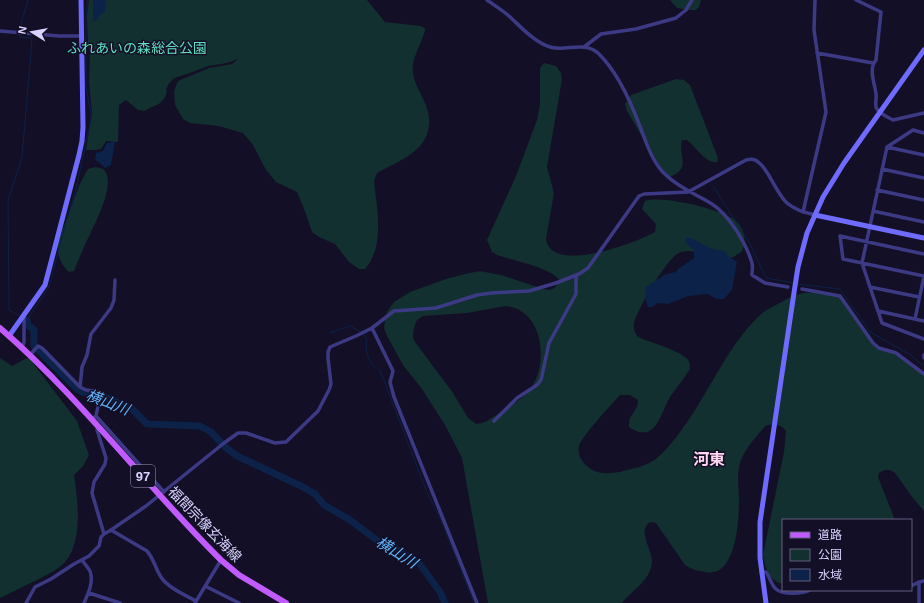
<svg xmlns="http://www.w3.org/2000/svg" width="924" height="603" viewBox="0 0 924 603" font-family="Arial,'Noto Sans JP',sans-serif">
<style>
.green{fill:#12302f;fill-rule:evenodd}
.water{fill:#0c2248}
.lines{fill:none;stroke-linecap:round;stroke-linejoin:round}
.stream{stroke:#0c2248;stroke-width:1}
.river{stroke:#0c2248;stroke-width:7}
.street{stroke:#3d3a85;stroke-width:3.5}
.secondary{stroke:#6f6bff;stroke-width:5}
.primary{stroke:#c25bff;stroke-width:6}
.labels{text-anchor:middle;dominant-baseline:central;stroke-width:3;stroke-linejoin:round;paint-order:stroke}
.shield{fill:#130f26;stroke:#9e99be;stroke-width:1}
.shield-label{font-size:13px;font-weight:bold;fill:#d9d4ff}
.park-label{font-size:14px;fill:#5fe0c0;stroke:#130f26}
.street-label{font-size:14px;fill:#d9d4ff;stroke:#130f26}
.water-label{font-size:15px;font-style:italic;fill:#62b6ff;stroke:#130f26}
.quarter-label{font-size:16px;font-weight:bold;fill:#ffd6f0;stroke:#130f26}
</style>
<rect width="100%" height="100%" fill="#130f26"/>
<path class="green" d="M89,0H367L385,22L420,26C422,27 424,27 425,29C426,32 414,56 413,64C410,89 435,103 428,131C423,153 395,163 377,173L374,181C377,208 385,247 365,269H359L349,262L335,244L319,237L312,232L306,214L297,192L276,182L266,170L253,145L243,133L219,126L190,123L183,119L175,105L174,91L178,81L209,68L232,64L239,58C228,64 220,64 208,66C202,68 196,71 190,73C179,77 171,76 166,90L167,91C163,107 154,104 145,111L138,110L126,100L119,105L118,142L106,141L101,149L95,150H86L92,113L89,82L90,52L88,45L87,16Z
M670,0H701L699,7L696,10H689L677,8Z
M544,63L556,66L561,73L562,79L547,167L554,193L546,239C551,275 636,243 655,232L656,224L642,209L645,201C662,195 720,209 735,220C744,227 747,241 742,251C738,254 732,259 726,259C723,259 719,258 717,257C706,254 692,249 681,252C667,256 638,309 634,323C633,329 635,333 638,337C649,342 682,351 688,360C690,363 690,366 690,369C684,379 676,388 670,397C660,414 656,445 629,427C627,416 639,410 638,400L630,395H620C612,404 581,437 579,446C577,455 582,462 588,467C597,475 612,474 623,471C635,468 647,466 657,458C664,452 671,444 677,436C707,398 724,350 759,316C765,310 774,306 782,302C788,298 797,294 804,293C816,291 828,295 840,297L873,345L904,359L924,375V511L913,498L895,473L890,470H884L879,473L878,477L895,520H783V584C769,581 765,568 763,555L784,452L786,431C782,424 772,423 765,426C755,439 742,451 739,467C737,479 739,489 739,501C739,521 736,579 705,572C697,571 692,569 685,565L656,523L650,522C637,531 652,549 652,561C651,581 633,589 622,603H488L462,458L445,425L422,389L403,365L387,336L384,328L385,319L387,312L394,302L410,292L446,279L465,274L480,271L490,273L501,275L540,288L548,290L553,289L558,284L559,280C552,268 511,260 497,255L492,252L487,240L516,176L537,120L540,104V68ZM506,306C543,310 549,362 531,388C522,401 500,412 487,421L482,423L476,424L468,418L453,393L415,342C411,335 414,327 417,320L423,316L467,313Z
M676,79L684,80L690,85L718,158L717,162C706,164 695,146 687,140H682C678,152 689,165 677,173C673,176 670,177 665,176L627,111L625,104L631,95Z
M95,167C124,168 96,221 90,234C84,246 79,259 74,271L69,272C61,265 56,253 58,242L79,186L86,172L88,169Z
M0,358L12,366L25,359L29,358L77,421L89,455L83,466L74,475C78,500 83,541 65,562C58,570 48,574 39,579C26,585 13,592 0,598Z"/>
<path class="water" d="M93,0H106L105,12L101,14L96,21H93Z
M115,142L111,165L105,168C102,164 98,163 95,159L96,153L103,151L107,143Z
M686,238H691L712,249L724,251L728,256L737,262L732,290L724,299H717L707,294L688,296L668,304L657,303L653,307H648L645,298L646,287L666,274L676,272L678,269L694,258V250L685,242Z"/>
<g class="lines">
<path class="stream" d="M19,31L28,0
M19,34L20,37L32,38V40L22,157L8,201L9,309V310L20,316
M713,186L750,244L765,276L767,278L793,283
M796,284L840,289L870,332L909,354L924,366
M25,319L27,320L49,287L61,240L76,189L91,120V113L86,87V17L88,0
M330,333L350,326L361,332
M364,334L367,340C365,348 367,358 373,365C375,367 378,368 380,370L426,490L441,520L474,603"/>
<path class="river" d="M27,320L28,325L34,330V346L77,389L82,392L102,396L132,409L147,424L200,426L211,432L225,447L237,456L303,487L315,494L324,505L350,520L378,541L394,548L419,563L440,592L445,603"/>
<path class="street" d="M487,0C494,5 502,10 509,16C521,27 534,42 550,47C566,52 585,40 599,54C617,72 630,100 639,124C646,141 652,163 666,175C679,188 696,194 712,204C729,215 746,243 752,263C753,267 752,271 752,275L765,283L788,287
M856,0L881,12L876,60C868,69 875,84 876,94C877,99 874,106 877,109C880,114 888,117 893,120L924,113
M0,31L59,36H81
M584,47L601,34L636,29L676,18L686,10L692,0
M817,53L873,63
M924,133L913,130L887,147L862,263L882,323L924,339
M887,147L924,155
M882,169L924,178
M877,190L924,200
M873,211L924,222
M803,212L826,112L814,30L815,0
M924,254L840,236L843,259L924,276
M870,287L919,297
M802,289L840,296L873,343L879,348L896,353L924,374
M878,311L924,321
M915,319L924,276
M372,328L393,371L390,382L394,397L477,603
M22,347L24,342V316
M30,355L38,346L42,348L80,387L86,390L101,392L96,416L92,419
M924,355V358
M80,387L82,367L87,355L91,334L111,308L114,300L115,280
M96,416L164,492
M494,421L517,398L537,385L541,380L549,343L576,294V275
M98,426L97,430L106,458L105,464L94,482L92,493L104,534
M111,530L147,551C154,559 155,568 161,577C167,587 185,595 196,601
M82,560C85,564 88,568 90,571C94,582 88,594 84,603
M761,572H766C770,577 771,585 776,589C782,595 803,594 810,590
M205,586L239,603
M911,586L919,582
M89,593L120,603
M26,603L35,587L51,579L74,564L89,556L99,546L101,537L104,534L111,530L146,506L224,443L238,433H246L275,443L286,442L318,411L329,390L331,384L328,358V352L330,347L356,336L372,328L394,311L436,308L477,295L491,293L529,291L556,283L579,274L588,268L639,196L644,194L688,192L746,160C750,159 755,159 758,162C768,168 776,193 787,203C795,210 804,212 815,215
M195,603L221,560
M919,603V582L924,581"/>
<path class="secondary" d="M815,215L924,238
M9,336L45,285L79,155L82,141L83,127L81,0
M766,603L760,558V522L795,286L798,267L807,233L823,197L844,163L924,50"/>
<path class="primary" d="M0,328C81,398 145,485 221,560L239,575L286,603"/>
</g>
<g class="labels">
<rect class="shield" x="131" y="465" width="24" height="22" rx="3"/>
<g class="shield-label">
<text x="143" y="476">97</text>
</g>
<g class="park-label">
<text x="137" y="48">ふれあいの森総合公園</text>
</g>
<g class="street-label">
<text transform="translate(205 524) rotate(46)">福間宗像玄海線</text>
</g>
<g class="water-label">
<text transform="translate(108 402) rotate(21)">横山川</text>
<text transform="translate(397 552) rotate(32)">横山川</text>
</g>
<g class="quarter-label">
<text x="709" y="459">河東</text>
</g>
</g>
<rect x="782" y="519" width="130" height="72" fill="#130f26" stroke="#625e7d"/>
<rect x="790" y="532" width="20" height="6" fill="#c25bff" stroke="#625e7d"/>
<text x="818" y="539" font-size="12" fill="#d9d4ff">道路</text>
<rect x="790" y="549" width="20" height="12" fill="#12302f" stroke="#625e7d"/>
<text x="818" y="559" font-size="12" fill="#d9d4ff">公園</text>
<rect x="790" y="569" width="20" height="12" fill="#0c2248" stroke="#625e7d"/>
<text x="818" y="579" font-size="12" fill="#d9d4ff">水域</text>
<g transform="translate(32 32) rotate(281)" stroke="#130f26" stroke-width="3" paint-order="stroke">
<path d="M0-3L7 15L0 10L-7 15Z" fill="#d9d4ff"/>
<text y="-6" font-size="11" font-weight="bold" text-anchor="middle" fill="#d9d4ff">N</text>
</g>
</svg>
